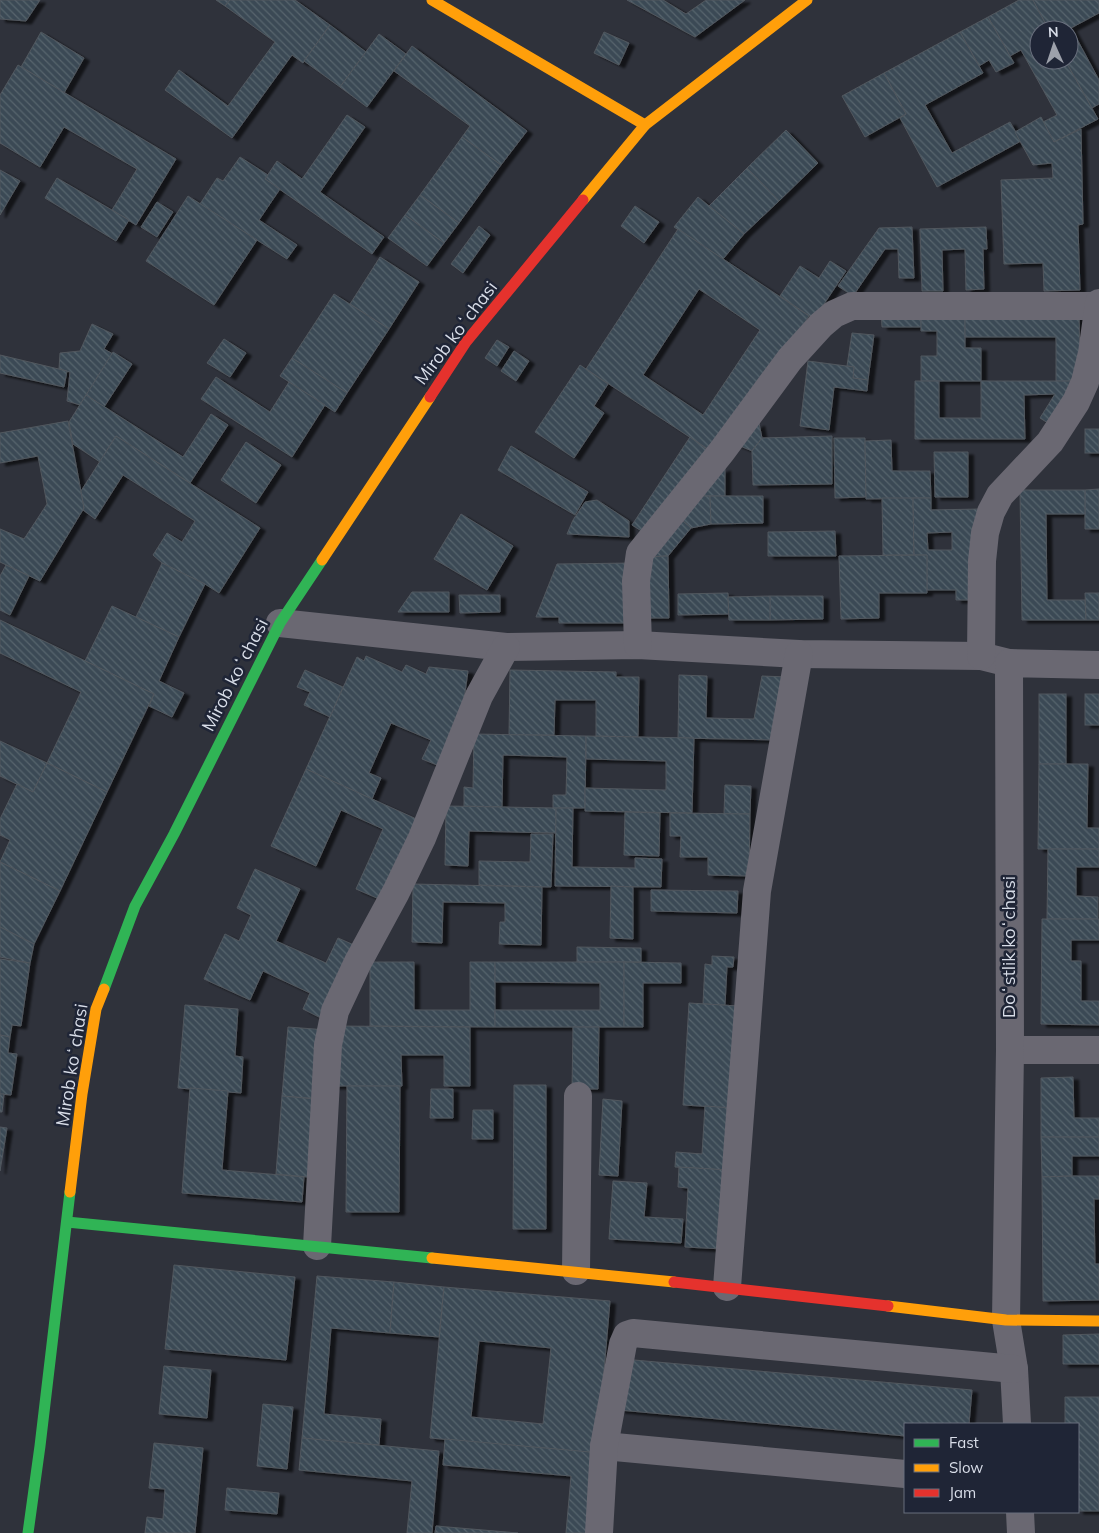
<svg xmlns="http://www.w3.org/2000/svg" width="1099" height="1533" font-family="Mulish,sans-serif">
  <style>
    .building { fill: url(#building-back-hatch); stroke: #51575e; fill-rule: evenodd; filter: url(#shadow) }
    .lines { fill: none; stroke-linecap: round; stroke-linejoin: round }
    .street { stroke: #6a6872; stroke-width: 28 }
    .fast { stroke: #30b455; stroke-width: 11 }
    .slow { stroke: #ff9f0a; stroke-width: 11 }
    .jam { stroke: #e5322d; stroke-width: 11 }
    .labels { text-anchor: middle; stroke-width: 5; stroke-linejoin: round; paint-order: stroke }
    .street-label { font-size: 18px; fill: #d8dde8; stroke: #1f2536 }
  </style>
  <defs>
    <pattern id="building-back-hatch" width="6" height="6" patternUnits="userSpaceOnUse" patternTransform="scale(1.25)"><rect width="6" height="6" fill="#3b4a55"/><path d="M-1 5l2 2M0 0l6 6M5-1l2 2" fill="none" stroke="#57646d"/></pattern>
    <filter id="shadow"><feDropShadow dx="5.5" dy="3" stdDeviation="1" flood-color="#0009"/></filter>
  </defs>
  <rect width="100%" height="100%" fill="#2f323b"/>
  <g class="building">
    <polygon points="0,0 40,0 26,21 0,19"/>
    <polygon points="216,0 230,0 225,6"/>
    <polygon points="230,0 295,0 330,25 303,63 292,55 232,138 165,90 179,70 228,106 275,42 225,6"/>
    <polygon points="627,0 663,0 686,14 706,0 745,0 695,37"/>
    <polygon points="1019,0 1033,0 1049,30 1039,30 1039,60 1065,60 1098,119 1054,142 1043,122 1057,115 1021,50 1010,56 988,17"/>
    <polygon points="1033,0 1099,0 1099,13 1071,28 1099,80 1099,104 1092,108 1065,60 1069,60 1069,30 1049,30"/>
    <polygon points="988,17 1014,63 996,72 989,60 979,66 960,32"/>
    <polygon points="330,25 366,52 340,87 304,61"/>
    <polygon points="41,32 84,58 64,93 21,67"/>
    <polygon points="604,32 629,43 619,65 594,53"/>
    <polygon points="960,32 983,73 925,105 952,153 1010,122 1021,141 937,187 900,118 906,114 884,73"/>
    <polygon points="379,34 406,54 367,107 340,87"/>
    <polygon points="412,46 527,131 501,165 462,137 470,126 394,71"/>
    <polygon points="18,65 176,159 136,225 112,210 137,169 64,127 40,167 0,143 0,95"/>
    <polygon points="884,73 906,114 865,137 842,96"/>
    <polygon points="347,115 365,127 320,192 384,237 372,254 265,179 277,161 302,179"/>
    <polygon points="1041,117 1054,142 1081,129 1083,224 1078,225 1080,290 1044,291 1043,263 1004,264 1001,180 1053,178 1052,163 1033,165 1015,132"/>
    <polygon points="786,130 818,163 779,201 747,168"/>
    <polygon points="462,137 501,165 459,223 420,195"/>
    <polygon points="240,157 268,175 265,179 280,189 259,220 297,245 287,259 200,204 217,178 223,181"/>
    <polygon points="747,168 779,201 744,234 709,206"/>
    <polygon points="0,170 20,181 0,215"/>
    <polygon points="57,178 129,220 116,241 45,198"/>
    <polygon points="420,195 459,223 444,243 405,215"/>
    <polygon points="188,196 257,240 214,305 146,261"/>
    <polygon points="698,197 744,234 723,259 674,227"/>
    <polygon points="157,202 173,212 157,237 141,227"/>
    <polygon points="635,206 659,222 644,243 621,226"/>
    <polygon points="405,215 444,243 427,266 388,238"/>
    <polygon points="479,226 490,235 463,273 451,264"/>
    <polygon points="912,227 914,278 899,278 898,249 885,249 853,296 838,286 879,228"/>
    <polygon points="986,227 987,249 983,249 984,289 966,290 965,249 942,250 943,291 922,291 920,229"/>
    <path d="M678,229l131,87 -92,139 -131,-86zM699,289l61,41 -57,85 -60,-40z"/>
    <polygon points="380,257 419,282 389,329 350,304"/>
    <polygon points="830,261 846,271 814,319 780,296 800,266 819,278"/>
    <polygon points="334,294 389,329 347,393 292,358"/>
    <polygon points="881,309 921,309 921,327 882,327"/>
    <polygon points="921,309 965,309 965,348 981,348 981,381 921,381 921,356 937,356 937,331 921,331"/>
    <polygon points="965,309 1079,309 1080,381 1056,381 1056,337 965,337"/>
    <polygon points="92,324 113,334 104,349 113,354 80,405 67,401 70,372 59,369 60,353 80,351"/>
    <polygon points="852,333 874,335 868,380 853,378 854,367 847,366"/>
    <polygon points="224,339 246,353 230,377 207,363"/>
    <polygon points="497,340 509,347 497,366 485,358"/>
    <polygon points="514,351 529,361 516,381 501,371"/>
    <polygon points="113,352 132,364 104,407 86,395"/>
    <polygon points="0,355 67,371 64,387 0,373"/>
    <polygon points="292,358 347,393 335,412 280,376"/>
    <polygon points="808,361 854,367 853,378 868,380 867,391 834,387 829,430 800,426"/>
    <polygon points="580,365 608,384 594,406 604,413 574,458 535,432"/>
    <polygon points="216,377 270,412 289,382 325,405 292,457 201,399"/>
    <polygon points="915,381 939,381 939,418 981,418 981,381 1074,381 1051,425 1040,418 1055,394 1024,395 1025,439 915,439"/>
    <polygon points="86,395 183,457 211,414 228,425 190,483 116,436 100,462 73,444 69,422"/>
    <polygon points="68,421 84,508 40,581 0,562 0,529 24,539 47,504 38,456 0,463 0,433"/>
    <polygon points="759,423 762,438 752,451 731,442"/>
    <rect x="1085" y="429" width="14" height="24"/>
    <polygon points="116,436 260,528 219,593 205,584 162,563 153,555 167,533 182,542 195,521 123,475 95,519 83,510 84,508 81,491"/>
    <polygon points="832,436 832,484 753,485 752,451 762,438"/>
    <polygon points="690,437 708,450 651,537 632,525"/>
    <polygon points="834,438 865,438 866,497 835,498"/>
    <polygon points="891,440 892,471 930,471 931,498 866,499 865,441"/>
    <polygon points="246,442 281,465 256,503 221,480"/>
    <polygon points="511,446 588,492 575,515 498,470"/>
    <polygon points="934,452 968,452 968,497 935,497"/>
    <polygon points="725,468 725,496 704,496 704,477"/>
    <polygon points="1099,489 1099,529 1085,529 1085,490"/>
    <polygon points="1020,490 1085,490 1085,514 1046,514 1047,600 1085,600 1086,620 1022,620"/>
    <polygon points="699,496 710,496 711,524 691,528 680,518"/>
    <polygon points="710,496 763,496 763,523 711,524"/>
    <polygon points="882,498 913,498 914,555 883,555"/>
    <path d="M913,498h18v12l48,-1 1,91h-24v-10h-29v-35h-13zM952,532v18h-24l-1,-17z"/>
    <polygon points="597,500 629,521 629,537 567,534 573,520 585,502"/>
    <polygon points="461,514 513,546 487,590 434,559"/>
    <polygon points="676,515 691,528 668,556 640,557"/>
    <polygon points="835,531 836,556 768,556 768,532"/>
    <polygon points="927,555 927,593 879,593 879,618 841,619 839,556"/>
    <polygon points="668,556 669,618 641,618 640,557"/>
    <polygon points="162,563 205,584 179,637 136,617"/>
    <polygon points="633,563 634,623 559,623 559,617 536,617 557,564"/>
    <polygon points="6,565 29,576 10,615 0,610 0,576"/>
    <polygon points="412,592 449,592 449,612 398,612"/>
    <polygon points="728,593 729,614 678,615 678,594"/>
    <polygon points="1085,593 1099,593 1099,620 1086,620"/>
    <polygon points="459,595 500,595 500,612 460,613"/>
    <polygon points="770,596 823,596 823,619 770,620"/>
    <polygon points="770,596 770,620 729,620 728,597"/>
    <polygon points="112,606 179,637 159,681 184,693 172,717 149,706 154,694 85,661"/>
    <polygon points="0,620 154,694 107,792 47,763 81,692 0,653"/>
    <polygon points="366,656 402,672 406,665 426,674 429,667 468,671 458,743 447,769 422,759 431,740 391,723 369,773 381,778 372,799 306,769 357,657 364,661"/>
    <polygon points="305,670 343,687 330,717 304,705 310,692 297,687"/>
    <polygon points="510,670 616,672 616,677 639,677 638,737 596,736 596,700 555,700 554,735 509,735"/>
    <polygon points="679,675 707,676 706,718 754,719 762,676 787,677 778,740 678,738"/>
    <rect x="1039" y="694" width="27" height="70"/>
    <rect x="1085" y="694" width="14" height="31"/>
    <polygon points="474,734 586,736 585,808 553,808 553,795 566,795 567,757 503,755 502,807 464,806 464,787 473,788"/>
    <polygon points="586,736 694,738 692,813 585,811 585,788 666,790 666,761 586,759"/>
    <polygon points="0,741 47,763 33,792 0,776"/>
    <polygon points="47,763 107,792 60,891 0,862 10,840 0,835 0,819 17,784 33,792"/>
    <polygon points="1039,764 1088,764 1087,828 1099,828 1099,849 1038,849"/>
    <polygon points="306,769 423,822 386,902 356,889 383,829 341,810 316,866 271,846"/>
    <polygon points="725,785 751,786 750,814 724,814"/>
    <polygon points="446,806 556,808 556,833 469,831 468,866 445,865"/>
    <polygon points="556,808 573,808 572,867 635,868 635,858 662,859 661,887 555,886"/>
    <polygon points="625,812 660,813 659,856 624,855"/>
    <polygon points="670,813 750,814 749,876 708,875 708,857 680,857 681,836 670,836"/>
    <polygon points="531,834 553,834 551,887 479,885 479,861 530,862"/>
    <polygon points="1048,849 1099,849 1099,867 1076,867 1076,896 1098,897 1098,919 1047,919"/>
    <polygon points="0,862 60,891 34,944 0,927"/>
    <polygon points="255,869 300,889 276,941 326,963 338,938 354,945 321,1018 303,1009 310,993 263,971 250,1000 204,979 225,934 239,941 251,915 237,908"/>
    <polygon points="413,884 542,887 541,945 499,944 500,922 505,922 505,903 443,902 442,943 412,942"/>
    <polygon points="611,886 633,887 633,939 610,938"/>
    <polygon points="651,890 738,891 737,913 651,911"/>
    <polygon points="1042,919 1099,919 1099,940 1071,940 1071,961 1081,961 1081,1001 1099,1001 1099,1025 1041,1024"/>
    <polygon points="0,927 34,944 30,963 0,957"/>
    <polygon points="577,947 641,948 641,962 577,962"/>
    <polygon points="712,956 734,957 733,967 727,967 725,1005 703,1004 705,964 712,965"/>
    <polygon points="0,959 30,963 21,1026 12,1025 10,1037 0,1035"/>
    <polygon points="370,962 414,962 414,1010 470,1010 470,962 495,962 495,1027 370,1026"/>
    <polygon points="495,962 624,962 624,1027 495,1027 495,1010 600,1010 600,983 495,982"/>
    <polygon points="624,962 681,963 681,983 643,983 643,1027 624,1027"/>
    <polygon points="689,1003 738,1006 732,1108 683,1105"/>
    <polygon points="185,1005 238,1009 235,1056 243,1057 241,1093 178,1088"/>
    <polygon points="333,1026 470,1027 470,1086 444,1086 444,1055 401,1055 402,1086 333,1086"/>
    <polygon points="288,1027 327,1030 322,1099 282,1096"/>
    <polygon points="573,1027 599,1027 598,1089 572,1089"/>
    <polygon points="0,1035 10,1037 8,1053 17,1054 11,1095 0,1094"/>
    <polygon points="1073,1077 1074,1118 1099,1118 1099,1137 1041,1137 1041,1078"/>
    <polygon points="514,1085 546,1085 546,1229 513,1229"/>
    <polygon points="347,1086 400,1086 399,1212 346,1212"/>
    <polygon points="190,1088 228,1091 222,1170 304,1177 302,1202 182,1193"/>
    <polygon points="431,1089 453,1089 453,1118 430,1118"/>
    <polygon points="0,1094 4,1094 2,1112 0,1112"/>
    <polygon points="282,1096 315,1099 308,1177 276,1174"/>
    <polygon points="603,1099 622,1101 618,1176 599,1175"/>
    <polygon points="705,1106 732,1108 728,1170 675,1167 676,1152 702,1154"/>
    <polygon points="473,1110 493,1110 493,1139 472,1139"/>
    <polygon points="0,1127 7,1128 0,1171"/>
    <polygon points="1041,1137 1099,1137 1099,1156 1072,1156 1072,1176 1042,1177"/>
    <polygon points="679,1167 728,1170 723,1249 685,1247 688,1188 678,1187"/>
    <polygon points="1072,1176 1099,1176 1099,1199 1094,1199 1095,1264 1099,1264 1099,1300 1043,1301 1042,1177"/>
    <polygon points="613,1181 647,1183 644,1217 683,1219 681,1243 609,1239"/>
    <polygon points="174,1265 295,1277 286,1360 165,1349"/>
    <polygon points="317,1276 394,1282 390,1333 331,1328 324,1414 381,1419 379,1445 302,1438"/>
    <polygon points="394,1282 444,1287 439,1337 390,1333"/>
    <path d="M444,1287l166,14 -13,152 -167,-15zM479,1341l72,7 -8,76 -72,-7z"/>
    <polygon points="1099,1334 1099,1364 1063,1364 1063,1335"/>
    <polygon points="623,1359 972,1390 969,1424 905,1424 905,1436 619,1410"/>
    <polygon points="164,1366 211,1370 207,1418 159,1414"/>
    <polygon points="1065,1397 1099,1397 1099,1511 1078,1511 1078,1424 1065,1424"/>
    <polygon points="263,1404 293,1407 287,1469 257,1466"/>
    <polygon points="302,1438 439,1451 432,1533 407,1533 412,1481 299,1470"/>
    <polygon points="445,1439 601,1453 594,1533 566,1533 571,1476 443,1465"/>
    <polygon points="154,1443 203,1448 195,1533 145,1533 147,1517 163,1519 165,1489 149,1488"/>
    <polygon points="227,1488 279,1493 277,1514 225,1510"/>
    <polygon points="436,1526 518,1533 435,1533"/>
  </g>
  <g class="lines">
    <g class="street">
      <polyline points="280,623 506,647 638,645 799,654 981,656 1009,663"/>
      <polyline points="638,645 636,581 640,553 722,451 790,359 821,325 834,314 852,306 1099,306"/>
      <polyline points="981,656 982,561 985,533 991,512 1000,495 1050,442 1076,402 1085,382 1092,353 1099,303"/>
      <polyline points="1010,1050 1099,1050"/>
      <polyline points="317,1246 328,1045 335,1011 358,962 396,892 422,838 479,696 506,647"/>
      <polyline points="576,1271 578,1096"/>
      <polyline points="727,1287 757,891 799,654"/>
      <polyline points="1017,1424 1014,1369 1006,1320 1010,1050 1009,663 1099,665"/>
      <polyline points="604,1446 905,1474"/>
      <polyline points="1020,1512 1021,1533"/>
      <polyline points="599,1533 604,1446 623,1344 627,1335 633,1333 1014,1369"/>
    </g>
    <g class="fast">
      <polyline points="104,989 135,906 174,834 280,623 322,560"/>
      <polyline points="67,1222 432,1258"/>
      <polyline points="28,1533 40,1446 70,1192"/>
    </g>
    <g class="slow">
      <polyline points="432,0 645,125"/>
      <polyline points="583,200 645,125 807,0"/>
      <polyline points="322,560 430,397"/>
      <polyline points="70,1192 82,1094 96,1009 104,989"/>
      <polyline points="432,1258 674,1282"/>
      <polyline points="888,1306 1006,1320 1099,1321"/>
    </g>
    <g class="jam">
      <polyline points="430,397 466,342 583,200"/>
      <polyline points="674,1282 888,1306"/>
    </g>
  </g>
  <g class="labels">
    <g class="street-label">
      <text transform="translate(456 333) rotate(-53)" y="6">Mirob koʻchasi</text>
      <text transform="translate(235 675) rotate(-63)" y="6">Mirob koʻchasi</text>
      <text transform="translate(1009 947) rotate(-90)" y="6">Doʻstlik koʻchasi</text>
      <text transform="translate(72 1065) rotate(-81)" y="6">Mirob koʻchasi</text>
    </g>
  </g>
  <rect x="904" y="1423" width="175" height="90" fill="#1f2536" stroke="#696f7d"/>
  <rect x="914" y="1439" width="25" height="8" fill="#30b455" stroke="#696f7d"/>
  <text x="949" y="1448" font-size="15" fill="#d8dde8">Fast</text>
  <rect x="914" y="1464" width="25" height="8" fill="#ff9f0a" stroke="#696f7d"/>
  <text x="949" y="1473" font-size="15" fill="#d8dde8">Slow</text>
  <rect x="914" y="1489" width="25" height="8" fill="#e5322d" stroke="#696f7d"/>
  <text x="949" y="1498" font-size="15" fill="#d8dde8">Jam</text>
  <g transform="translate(1054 45) rotate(357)"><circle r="24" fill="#1f2536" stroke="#696f7d"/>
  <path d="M0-4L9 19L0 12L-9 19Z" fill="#9da1ab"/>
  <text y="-8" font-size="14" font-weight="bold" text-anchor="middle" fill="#d8dde8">N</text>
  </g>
</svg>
